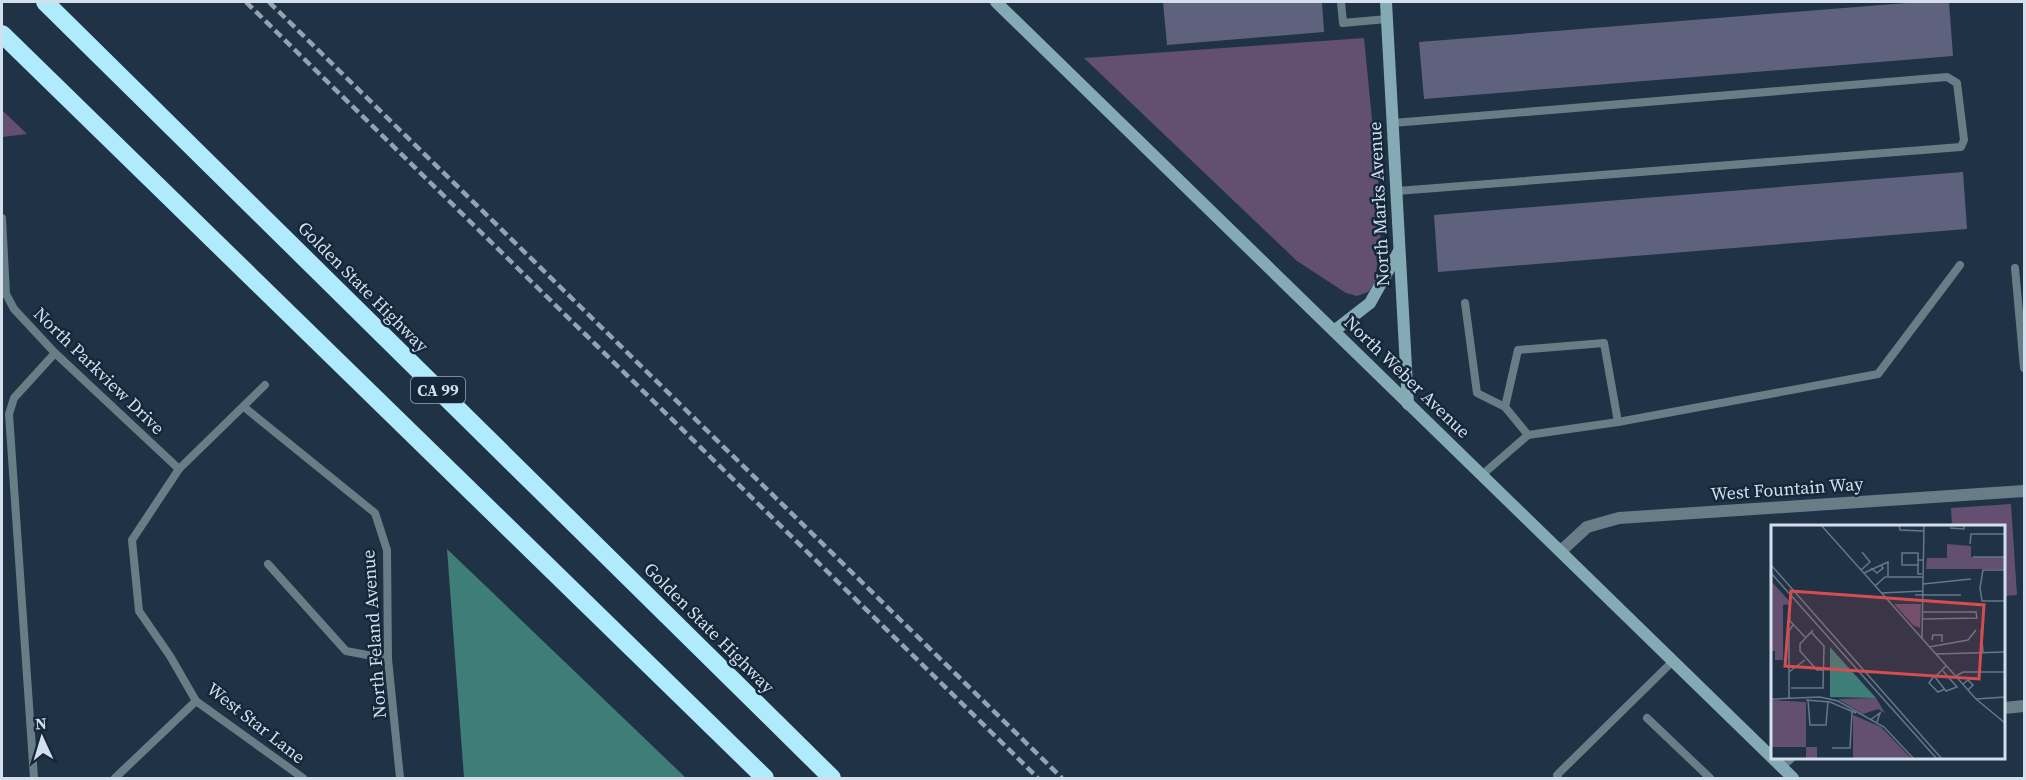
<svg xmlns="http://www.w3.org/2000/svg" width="2026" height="780" font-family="'Source Serif 4',serif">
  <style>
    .green { fill: #635071 }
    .water { fill: #3f7d78 }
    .building { fill: #5f627d }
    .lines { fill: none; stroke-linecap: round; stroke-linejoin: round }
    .lane { stroke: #677e86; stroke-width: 8 }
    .street { stroke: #677e86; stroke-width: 12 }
    .secondary { stroke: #84aab6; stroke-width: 12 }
    .highway { stroke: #afeafd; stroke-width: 18 }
    .rail { stroke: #94a3b2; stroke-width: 4.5; stroke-dasharray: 9 4.5; stroke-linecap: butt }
    .labels { text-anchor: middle; stroke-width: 5; stroke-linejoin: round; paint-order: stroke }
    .shield { fill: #15283b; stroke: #9aa8b7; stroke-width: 1.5 }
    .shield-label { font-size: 16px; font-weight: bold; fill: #d3dfec }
    .street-label { font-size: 18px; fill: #d3dfec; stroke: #15283b }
    .inset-road { fill: none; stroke: #677788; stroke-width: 1.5 }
    .view { fill: #d54d4f; fill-opacity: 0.15; stroke: #d54d4f; stroke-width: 3 }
    .inset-edge { fill: none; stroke: #d3dfec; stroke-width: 3 }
  </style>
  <rect width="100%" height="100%" fill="#1f3246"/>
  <g class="green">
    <polygon points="1364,38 1382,222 1375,282 1368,292 1357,296 1346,293 1297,261 1084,58"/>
    <polygon points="2,110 27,134 2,137"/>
    <polygon points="2011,504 2017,595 2004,596 2004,526 1952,526 1951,508"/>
  </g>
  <polygon class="water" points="447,549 686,778 464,778"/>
  <g class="building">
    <polygon points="1163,2 1322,2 1324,32 1167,45"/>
    <polygon points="1919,2 1949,2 1953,56 1424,99 1419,42"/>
    <polygon points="1963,172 1967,229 1438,272 1434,215"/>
  </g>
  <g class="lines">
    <g class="lane">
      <polyline points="1341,2 1343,23 1387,19"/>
      <polyline points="1393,123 1947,77 1957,83 1964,140 1961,147 1397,191"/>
      <polyline points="2,218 6,294 14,309 55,353 179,469"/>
      <polyline points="2015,268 2024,368"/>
      <polyline points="1465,303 1477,393 1505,407 1528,435"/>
      <polyline points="265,385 179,469 132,540 139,611 170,656 196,701 303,778"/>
      <polyline points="244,407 375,513 387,550 388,659 400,778"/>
      <polyline points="1505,407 1518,350 1604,343 1618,422"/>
      <polyline points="1483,474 1528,435 1618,422 1878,374 1960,265"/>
      <polyline points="268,564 346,651 388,659"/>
      <polyline points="1647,718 1710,778"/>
      <polyline points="34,778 9,414 14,398 55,353"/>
      <polyline points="115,778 196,701"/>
      <polyline points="1558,778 1557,775 1673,661"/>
    </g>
    <g class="street">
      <polyline points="1561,551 1587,527 1619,518 2024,491"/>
      <polyline points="2004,708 2024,706"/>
      <polyline points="1780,765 1789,758"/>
    </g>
    <g class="secondary">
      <polyline points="996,2 1793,778"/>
      <polyline points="1386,2 1408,404"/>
      <polyline points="1334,331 1370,303 1399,251"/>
    </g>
    <g class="highway">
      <polyline points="45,2 832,778"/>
      <polyline points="2,34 765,778"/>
    </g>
    <g class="rail">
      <polyline points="246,2 1038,778"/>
      <polyline points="269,2 1062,778"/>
    </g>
  </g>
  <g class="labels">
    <rect class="shield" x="411" y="377" width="54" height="26" rx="4.5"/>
    <g class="shield-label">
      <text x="438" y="396">CA 99</text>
    </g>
    <g class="street-label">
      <text transform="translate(1379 204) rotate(-93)" y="6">North Marks Avenue</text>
      <text transform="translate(363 287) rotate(45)" y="6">Golden State Highway</text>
      <text transform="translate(99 371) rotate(44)" y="6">North Parkview Drive</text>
      <text transform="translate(1407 377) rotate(44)" y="6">North Weber Avenue</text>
      <text transform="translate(1787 489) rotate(-4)" y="6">West Fountain Way</text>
      <text transform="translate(709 628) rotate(45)" y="6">Golden State Highway</text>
      <text transform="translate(374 634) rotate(-94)" y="6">North Feland Avenue</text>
      <text transform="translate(256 723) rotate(38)" y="6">West Star Lane</text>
    </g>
  </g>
  <g transform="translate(1771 525)">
    <rect width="234" height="234" fill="#1f3246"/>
    <path d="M176,19l24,2v11h34v12h-79l1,-11h20zM0,56l21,23 -9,1v55h-8v-9h-4zM123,79h27l-1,24 -7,-3zM105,173l9,15 -7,-4 -15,5 -25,-15zM0,175l35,2v45h11v12h-11v-12h-35zM82,190l28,12 31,32h-59z" fill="#635071"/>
    <path d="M59,122l46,51 -46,-1z" fill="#3f7d78"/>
    <path class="inset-road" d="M50,0l155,174 29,24M128,0l1,5 24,1M179,3l14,1v-4M199,19l1,-10h34M202,32h32M147,35v-7h-16v12h16M0,40l171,194M100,43l6,5 6,-5 -2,-3M90,45l9,-8 -8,-10M234,45h-22l-3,18 2,13h23M0,48l166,186M93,48l24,-11v14M151,49h-4v-14h6M152,59l48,-5M104,61l10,-9h38M110,68l42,-2M144,70h46M18,84l1,12 15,16M152,94l54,-1 -1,-6h-53M42,105l-13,14v7l17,19h7M210,105l2,22M151,114l2,-114M161,115l1,-5h9v7M158,122l39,-7 8,-10M165,129l69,-2M0,135v24M172,146l14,16 -11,4 -11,-14 11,-11M18,147l16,-12M163,151l-5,7 9,9 7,-3M185,151l7,-4h42M192,159l5,-4 5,5 -5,5M20,163h32l1,-42 -13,-14M0,174l49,-2 18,4 46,26 30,32M18,174v-68l4,-6M205,174l29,-2M35,175l24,2 26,11M37,175l2,25h16l2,-24M99,195l10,-7 -3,9M61,223h18l2,-36"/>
    <path class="view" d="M20,66l193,14 -5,74 -194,-13z"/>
    <rect width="234" height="234" class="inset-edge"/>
  </g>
  <rect width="2026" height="780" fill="none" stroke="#d3dfec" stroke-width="6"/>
  <g transform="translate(42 738) rotate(356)" stroke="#15283b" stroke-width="4.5" paint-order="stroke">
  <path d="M0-4.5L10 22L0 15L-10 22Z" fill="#d3dfec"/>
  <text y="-9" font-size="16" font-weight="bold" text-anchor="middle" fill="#d3dfec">N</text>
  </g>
</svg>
